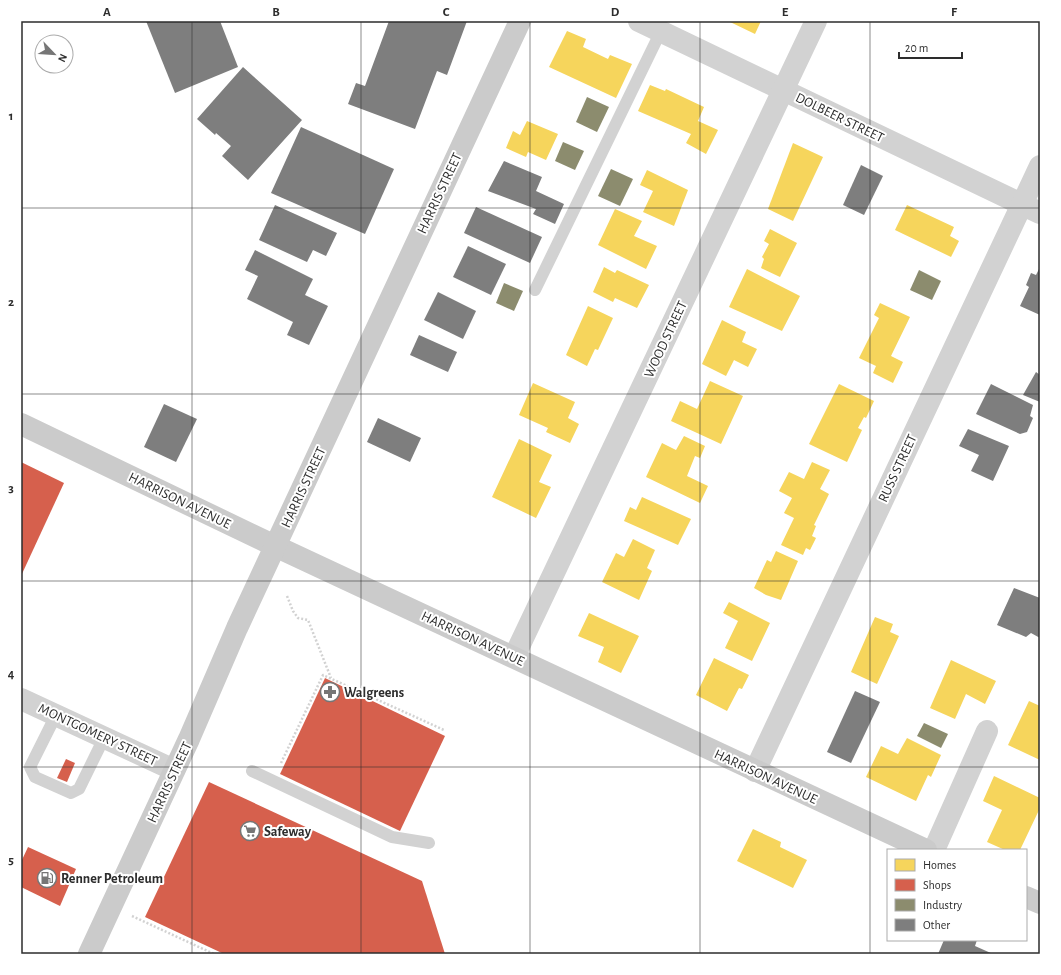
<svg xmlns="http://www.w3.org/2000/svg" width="1061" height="975" font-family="'Alegreya Sans',sans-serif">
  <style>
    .homes { fill: #f6d55c }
    .shops { fill: #d6604d }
    .industry { fill: #8c8c6e }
    .building { fill: #7e7e7e }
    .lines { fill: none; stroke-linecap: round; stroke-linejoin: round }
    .path { stroke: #d2d2d2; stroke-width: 2.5; stroke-dasharray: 2 2; stroke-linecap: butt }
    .lane { stroke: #d2d2d2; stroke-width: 12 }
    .street { stroke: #d2d2d2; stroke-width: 22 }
    .secondary { stroke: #cbcbcb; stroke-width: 22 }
    .grid { fill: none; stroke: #2d2d2d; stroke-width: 1; stroke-opacity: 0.55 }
    .labels { text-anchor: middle; stroke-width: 4; stroke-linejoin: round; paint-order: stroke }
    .street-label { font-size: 14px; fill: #2d2d2d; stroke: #fff }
    .poi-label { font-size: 14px; font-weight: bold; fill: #2d2d2d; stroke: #fff; text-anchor: start }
    .neatline { fill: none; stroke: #2d2d2d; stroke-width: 1.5 }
    .grid-label { font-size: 13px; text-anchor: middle; font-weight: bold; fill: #2d2d2d }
  </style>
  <rect width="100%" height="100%" fill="#fff"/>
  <g class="homes">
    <polygon points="728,21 761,21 755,34"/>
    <polygon points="567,31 586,39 583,47 608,59 610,55 632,64 616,98 549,67"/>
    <polygon points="650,85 665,91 666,89 704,107 698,121 718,130 706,154 686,143 691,134 638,111"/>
    <polygon points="527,121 558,134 546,160 528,152 526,157 506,148 513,131 520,135"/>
    <polygon points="793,143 823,157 793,221 768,209"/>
    <polygon points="647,170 688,190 674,226 643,212 653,191 640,185"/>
    <polygon points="907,205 954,227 950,236 959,241 951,257 895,230"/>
    <polygon points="615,209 642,221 634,236 657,246 646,269 598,245"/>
    <polygon points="770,229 797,243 780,277 761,268 764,259 762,257 769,244 764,241"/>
    <polygon points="604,267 615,273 617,270 649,285 637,308 615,298 613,302 593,292"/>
    <polygon points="747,269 800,296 782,331 729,307"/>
    <polygon points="880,303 910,317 891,356 903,362 893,383 873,373 876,366 859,358 879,318 874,315"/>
    <polygon points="588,306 613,318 598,350 595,349 587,366 566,355"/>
    <polygon points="722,320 746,332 742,342 757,349 748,367 734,360 726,376 702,364"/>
    <polygon points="710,381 743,396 721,444 671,421 680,401 697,409"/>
    <polygon points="533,383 575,402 568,418 579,424 570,443 546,432 548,428 519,415"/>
    <polygon points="839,384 874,401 866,418 864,417 858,428 862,430 847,462 809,444"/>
    <polygon points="684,436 705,446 700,458 695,456 687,476 708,486 700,503 646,477 662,443 676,450"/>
    <polygon points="519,439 552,455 539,482 551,487 536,518 492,497"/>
    <polygon points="812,462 830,470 820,489 829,494 814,525 816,526 812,536 816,538 810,550 806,548 803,555 781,545 794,518 784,513 792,498 779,491 789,472 804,479"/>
    <polygon points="642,497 691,519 678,545 624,521 630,507 636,510"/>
    <polygon points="633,539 655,550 647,568 652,571 639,600 602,582 616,553 624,557"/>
    <polygon points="776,551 798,561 781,600 766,595 754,588 767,560 771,562"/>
    <polygon points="729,602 770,623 752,661 725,648 738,621 723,613"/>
    <polygon points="589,613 639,636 621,673 598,662 604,647 578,636"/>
    <polygon points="875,617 893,624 890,632 899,636 877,684 851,672"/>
    <polygon points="714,658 749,675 742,689 739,688 727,711 696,695"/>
    <polygon points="951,660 996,681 985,704 966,694 955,719 930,708"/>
    <polygon points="1029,701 1040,706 1040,760 1008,745"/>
    <polygon points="907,738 941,755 931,777 928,775 916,801 866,777 881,746 898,754"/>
    <polygon points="994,776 1040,798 1040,808 1020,850 1005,850 987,842 1002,810 983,801"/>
    <polygon points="753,829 781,842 780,847 807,860 793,888 737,861"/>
  </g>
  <g class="shops">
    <polygon points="21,462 64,483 21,576"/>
    <polygon points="325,678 445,736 400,831 280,774"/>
    <polygon points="66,759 75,763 67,782 57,778"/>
    <polygon points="209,782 422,881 445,954 224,954 145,917"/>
    <polygon points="28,847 76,869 60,906 21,887 21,862"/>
  </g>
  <g class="industry">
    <polygon points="587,97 609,107 597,132 576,122"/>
    <polygon points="563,142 584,151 575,170 555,161"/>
    <polygon points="611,169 633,179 620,206 598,196"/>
    <polygon points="919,270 941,281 932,300 910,290"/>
    <polygon points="504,283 523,291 514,311 496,303"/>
    <polygon points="924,723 948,734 941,748 917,736"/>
  </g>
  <g class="building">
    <polygon points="146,21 220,21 238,67 175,93"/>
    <polygon points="389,21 467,21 447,75 437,71 415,129 348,104 356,83 365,86"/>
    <polygon points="243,67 302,120 248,180 222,156 231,146 216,133 215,135 197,119"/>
    <polygon points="301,127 394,169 365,234 271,193"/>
    <polygon points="504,161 542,177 536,191 564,204 555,224 533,214 536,209 488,191"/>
    <polygon points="861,165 883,176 864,215 843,205"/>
    <polygon points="275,205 337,233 326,256 313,250 307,262 259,240"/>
    <polygon points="476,207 542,237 530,263 464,233"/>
    <polygon points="468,246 506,264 491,295 453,277"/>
    <polygon points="255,250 313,279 305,295 328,306 309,345 287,335 293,322 247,299 258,276 245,270"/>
    <polygon points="1040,267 1040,315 1020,306 1029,287 1026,285 1031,273 1036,275"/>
    <polygon points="438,292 476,311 463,339 424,320"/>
    <polygon points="419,335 457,352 448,372 410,355"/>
    <polygon points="1036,372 1040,375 1040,402 1023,395"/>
    <polygon points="991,384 1033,405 1030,416 1033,418 1027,432 1020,434 976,414"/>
    <polygon points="164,404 197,419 176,462 144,447"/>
    <polygon points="378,418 421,438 410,462 367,442"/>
    <polygon points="968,429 1009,446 993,481 971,471 979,455 959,446"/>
    <polygon points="1014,588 1040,598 1040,638 1031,633 1026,637 997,625"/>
    <polygon points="855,691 880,702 851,763 827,752"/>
    <polygon points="944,940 977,940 975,946 993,954 938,954"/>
  </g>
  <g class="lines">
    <g class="path">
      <polyline points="287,596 293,611 298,618 308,620 331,678"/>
      <polyline points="281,763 323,675 444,730"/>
      <polyline points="132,916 214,954"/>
    </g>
    <g class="lane">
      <polyline points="535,290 661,31"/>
      <polyline points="56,715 30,767 35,777 71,793 79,789 104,738"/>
      <polyline points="252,771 392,837 429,843"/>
    </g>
    <g class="street">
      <polyline points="639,21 1040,213"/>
      <polyline points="514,657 816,21"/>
      <polyline points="21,699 174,770"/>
      <polyline points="755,771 1040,166"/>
      <polyline points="934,850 987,731"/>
    </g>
    <g class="secondary">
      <polyline points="21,424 275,546 926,850"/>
      <polyline points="1026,897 1040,903"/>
      <polyline points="89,954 189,739 237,628 520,21"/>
    </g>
  </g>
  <path class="grid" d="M192,21v933M361,21v933M530,21v933M700,21v933M870,21v933M21,208h1019M21,394h1019M21,581h1019M21,767h1019"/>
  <defs>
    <symbol id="pharmacy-ring" viewBox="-11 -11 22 22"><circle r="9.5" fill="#fff" stroke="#767676" stroke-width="1.5"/><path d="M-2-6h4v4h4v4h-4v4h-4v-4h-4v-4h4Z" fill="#767676"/></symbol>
    <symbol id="supermarket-ring" viewBox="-11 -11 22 22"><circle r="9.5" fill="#fff" stroke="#767676" stroke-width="1.5"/><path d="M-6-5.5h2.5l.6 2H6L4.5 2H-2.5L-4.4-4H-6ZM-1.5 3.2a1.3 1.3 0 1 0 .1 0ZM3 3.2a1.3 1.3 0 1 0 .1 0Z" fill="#767676"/></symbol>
    <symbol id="fuel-ring" viewBox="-11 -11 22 22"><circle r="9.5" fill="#fff" stroke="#767676" stroke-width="1.5"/><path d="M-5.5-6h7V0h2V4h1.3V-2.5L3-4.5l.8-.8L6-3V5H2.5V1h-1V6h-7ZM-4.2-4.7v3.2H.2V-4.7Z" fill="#767676"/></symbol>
  </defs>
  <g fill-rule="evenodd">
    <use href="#pharmacy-ring" x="319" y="681" width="22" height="22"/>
    <use href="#supermarket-ring" x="239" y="820" width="22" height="22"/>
    <use href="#fuel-ring" x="36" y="867" width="22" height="22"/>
  </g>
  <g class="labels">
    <g class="street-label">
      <text transform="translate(840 117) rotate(26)" y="5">DOLBEER STREET</text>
      <text transform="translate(439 193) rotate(-65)" y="5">HARRIS STREET</text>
      <text transform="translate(665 339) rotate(-65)" y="5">WOOD STREET</text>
      <text transform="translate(897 468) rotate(-65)" y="5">RUSS STREET</text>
      <text transform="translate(303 487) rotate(-65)" y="5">HARRIS STREET</text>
      <text transform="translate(180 500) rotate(26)" y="5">HARRISON AVENUE</text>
      <text transform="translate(473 638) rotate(25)" y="5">HARRISON AVENUE</text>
      <text transform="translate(98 734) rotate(25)" y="5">MONTGOMERY STREET</text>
      <text transform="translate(766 776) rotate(25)" y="5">HARRISON AVENUE</text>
      <text transform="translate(169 782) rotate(-65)" y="5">HARRIS STREET</text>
    </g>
    <g class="poi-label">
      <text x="344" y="697">Walgreens</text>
      <text x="264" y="836">Safeway</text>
      <text x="61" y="883">Renner Petroleum</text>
    </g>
  </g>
  <rect width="1061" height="975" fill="none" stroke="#ffffff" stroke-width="44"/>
  <rect x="887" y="849" width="140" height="92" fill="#ffffff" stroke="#ababab"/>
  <rect x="895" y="859" width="20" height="12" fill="#f6d55c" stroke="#ababab"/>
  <text x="923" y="869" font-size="12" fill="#2d2d2d">Homes</text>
  <rect x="895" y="879" width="20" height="12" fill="#d6604d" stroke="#ababab"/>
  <text x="923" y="889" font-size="12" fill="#2d2d2d">Shops</text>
  <rect x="895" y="899" width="20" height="12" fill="#8c8c6e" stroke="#ababab"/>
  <text x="923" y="909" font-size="12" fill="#2d2d2d">Industry</text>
  <rect x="895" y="919" width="20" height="12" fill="#7e7e7e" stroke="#ababab"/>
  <text x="923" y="929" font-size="12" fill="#2d2d2d">Other</text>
  <g transform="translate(54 54) rotate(115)"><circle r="19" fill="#ffffff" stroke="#ababab"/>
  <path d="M0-3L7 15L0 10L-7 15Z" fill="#767676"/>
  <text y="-6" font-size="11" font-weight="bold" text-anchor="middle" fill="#2d2d2d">N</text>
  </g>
  <path d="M899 52v6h63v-6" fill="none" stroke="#2d2d2d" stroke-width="2"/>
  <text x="905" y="52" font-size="12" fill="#2d2d2d" stroke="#ffffff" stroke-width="3" paint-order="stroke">20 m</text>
  <rect x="22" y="22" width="1017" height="931" class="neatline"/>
  <g class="grid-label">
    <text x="107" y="16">A</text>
    <text x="276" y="16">B</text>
    <text x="446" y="16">C</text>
    <text x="615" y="16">D</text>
    <text x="785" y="16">E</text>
    <text x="954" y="16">F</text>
    <text x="11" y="120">1</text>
    <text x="11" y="306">2</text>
    <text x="11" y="492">3</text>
    <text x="11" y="678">4</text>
    <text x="11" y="864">5</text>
  </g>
</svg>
